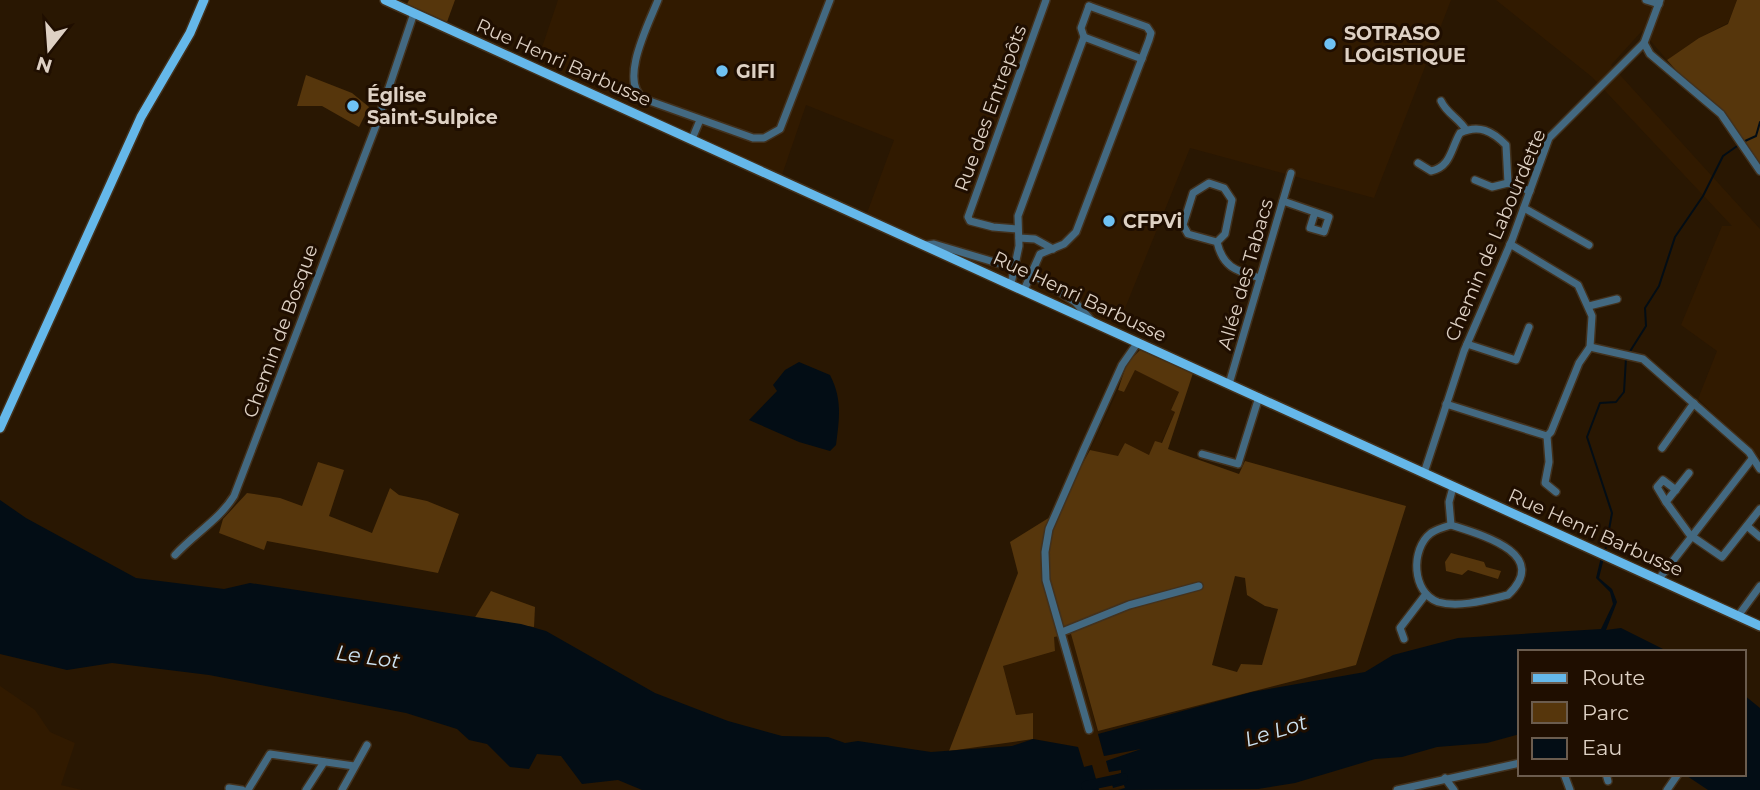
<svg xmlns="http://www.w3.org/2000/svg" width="1760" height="790" font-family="Montserrat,sans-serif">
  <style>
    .built { fill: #311a00 }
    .green { fill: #56360c; fill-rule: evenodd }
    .water { fill: #030d15 }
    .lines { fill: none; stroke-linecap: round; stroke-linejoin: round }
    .stream { stroke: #030d15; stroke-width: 2 }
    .river { stroke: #030d15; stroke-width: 10 }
    .minor-casing { stroke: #42311d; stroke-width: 10 }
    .major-casing { stroke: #42311d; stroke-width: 12 }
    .minor { stroke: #436981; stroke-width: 7 }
    .major { stroke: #65b8ea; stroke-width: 9 }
    .poi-dot { fill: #6fc2f4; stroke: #1f0e00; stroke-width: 2.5 }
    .labels { text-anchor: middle; stroke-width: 6; stroke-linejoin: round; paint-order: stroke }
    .poi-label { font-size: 19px; font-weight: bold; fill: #ded1c4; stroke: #1f0e00; text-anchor: start }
    .street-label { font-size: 19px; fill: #ded1c4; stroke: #1f0e00 }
    .water-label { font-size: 21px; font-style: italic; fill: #cee4f3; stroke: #1f0e00 }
  </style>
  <rect width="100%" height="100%" fill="#291702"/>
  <g class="built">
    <polygon points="558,0 1451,0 1374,198 1190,148 1117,328 867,213 894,140 806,105 782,175 537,62"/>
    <polygon points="1496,0 1737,0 1728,23 1699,38 1667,60 1642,31 1611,65 1760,229 1760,458 1698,399 1717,351 1681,325 1722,226 1732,226 1592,77"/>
    <polygon points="1135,370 1179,392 1171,410 1175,412 1161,443 1149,455 1119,457 1090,450 1118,390 1124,392"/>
    <polygon points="1071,633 1104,756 1140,749 1109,771 1121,770 1125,788 1099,790 1092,765 1084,767 1078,747 1033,739 1033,713 1016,715 1003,666 1055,651 1053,637"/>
    <polygon points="0,686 35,710 50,732 75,743 61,785 82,790 0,790"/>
  </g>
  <g class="green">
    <polygon points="409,0 455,0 447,22 407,4"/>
    <polygon points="1737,0 1760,0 1760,164 1667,60 1699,38 1728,24"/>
    <polygon points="306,75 352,93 369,107 359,127 322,106 297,106"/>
    <path d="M1140,350l53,23 -25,76 71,25 6,-13 161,45 -50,159 -258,66 -27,-97 -17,3 1,14 -52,15 13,49 17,-2v26l-84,12 69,-178 -8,-31 45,-28 35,-64 28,6 7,-13 24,12 6,-14 7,2 13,-31 -4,-2 8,-18 -44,-22 -11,22 -6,-2 9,-27zM1235,576l10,2 2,17 18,11 13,3 -16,56 -21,-1 -4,8 -25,-7z"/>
    <polygon points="318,462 344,470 329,516 372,533 390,488 399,495 427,501 459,514 438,573 267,541 264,550 219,533 223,519 247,493 280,498 302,506"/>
    <polygon points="1451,553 1484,562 1486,567 1501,571 1498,579 1468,570 1462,575 1446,571 1445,562"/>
    <polygon points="491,591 535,607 534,627 474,619"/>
  </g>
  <g class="water">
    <path d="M799,362l31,13c13,25 9,45 6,70l-6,6 -31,-9 -50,-22 28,-29 -4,-6 12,-15z"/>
    <polygon points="0,500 26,518 136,578 224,589 250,583 521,624 546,631 655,693 728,721 782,736 828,737 845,743 858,741 931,752 1012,746 1033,739 1078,747 1084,767 1092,765 1099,790 642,790 618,780 582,784 561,756 537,754 529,769 510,767 487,744 469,740 457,729 406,713 209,675 112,663 67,670 0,654"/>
    <polygon points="1601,557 1604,558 1599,578 1612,589 1617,602 1606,630 1621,628 1669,652 1520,652 1520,734 1487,743 1437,747 1402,757 1375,759 1295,783 1258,789 1118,790 1125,788 1124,785 1113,788 1110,777 1121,773 1121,770 1109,772 1106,761 1141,749 1104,756 1098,734 1252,692 1365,672 1393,655 1458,638 1601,629 1613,604 1610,592 1596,578"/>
    <polygon points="1744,695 1760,708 1760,790 1708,790 1684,774 1744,774"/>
  </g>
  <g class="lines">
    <g class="stream">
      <polyline points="1745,141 1756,136 1760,122"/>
      <polyline points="1629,353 1646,326 1645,308 1659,286 1675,237 1703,196 1723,156 1740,144"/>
      <polyline points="1605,552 1612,513 1587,437 1600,403 1616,402 1624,392 1626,358"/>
    </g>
    <polyline class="river" points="1086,786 1123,778"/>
    <defs>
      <g id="minor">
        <path d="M658,0c-9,23 -40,82 -14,99l109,39h11l16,-9 50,-129"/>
        <polyline points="1646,0 1659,4"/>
        <polyline points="1084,37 1081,28 1089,6"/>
        <polyline points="1644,43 1650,54 1721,114 1760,171"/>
        <path d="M1441,101c6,13 18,17 25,29"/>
        <polyline points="692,139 700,120"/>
        <path d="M1418,163l13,8c20,-4 20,-23 29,-38 19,-9 32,-2 46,12l2,38 22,8"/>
        <polyline points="1475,180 1492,187 1508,183"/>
        <polyline points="1283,201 1329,217 1324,232 1310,228 1315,212"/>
        <polyline points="1524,208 1589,245"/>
        <polyline points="1017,229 993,227 970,221 968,217 1046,0"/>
        <polyline points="1019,238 1035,239 1053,249"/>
        <path d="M1217,242l-29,-8 -5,-9 10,-32 16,-10 15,5 8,12 -7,34 -8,8c6,26 20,29 43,36"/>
        <polyline points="926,245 934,244 1031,273 1075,302 1093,322"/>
        <polyline points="1011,284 1019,246 1018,216 1084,37 1142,59"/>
        <polyline points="1024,290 1040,254 1064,244 1076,232 1149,40 1151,33 1147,27 1089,6"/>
        <polyline points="1589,306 1617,299"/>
        <polyline points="1467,344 1516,360 1529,327"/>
        <polyline points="1590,347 1643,359 1749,452 1760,469"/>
        <polyline points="1229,384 1291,173"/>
        <polyline points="1446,404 1547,436 1551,432 1579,363 1590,347 1592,316 1578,285 1510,244"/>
        <polyline points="1547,436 1549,462 1545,483 1556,492"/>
        <polyline points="1662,448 1694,403"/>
        <polyline points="1202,454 1238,464 1259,397"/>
        <polyline points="1424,473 1464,351 1512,240 1549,138 1644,43 1660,0"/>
        <polyline points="1689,473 1666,502 1690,535 1722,557 1760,509"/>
        <polyline points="1666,502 1657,487 1663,480 1676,490"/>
        <path d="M1451,525c31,10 100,29 57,70 -21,5 -49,13 -70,7 -26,-9 -28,-53 -7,-69 6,-4 13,-6 20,-8z"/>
        <polyline points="1451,525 1449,502 1453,487"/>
        <polyline points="1747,526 1760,537"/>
        <path d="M175,555c19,-21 44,-35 59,-59l143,-373 37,-110"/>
        <polyline points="1658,580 1752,459"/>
        <polyline points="1738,616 1760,586"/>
        <polyline points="1062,632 1129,605 1199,586"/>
        <polyline points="1404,639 1400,628 1426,594"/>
        <polyline points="1089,730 1046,580 1045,552 1049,529 1084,449 1122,365 1138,342"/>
        <polyline points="1564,774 1570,790"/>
        <polyline points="1606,774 1608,781"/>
        <polyline points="1445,778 1454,790"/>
        <polyline points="229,788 242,790"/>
        <polyline points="248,790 270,754 354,766"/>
        <polyline points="306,790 324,762"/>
        <polyline points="342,790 367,745"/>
        <polyline points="1397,790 1520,763"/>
        <polyline points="1667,790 1678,774"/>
      </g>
      <g id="major">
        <polyline points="385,0 1760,626"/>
        <polyline points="0,428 141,117 190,33 204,0"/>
      </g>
    </defs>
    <use href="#minor" class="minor-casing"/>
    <use href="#major" class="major-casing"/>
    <use href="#minor" class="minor"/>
    <use href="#major" class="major"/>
  </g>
  <g class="poi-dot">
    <circle cx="1330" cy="44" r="7"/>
    <circle cx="722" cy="71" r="7"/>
    <circle cx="353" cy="106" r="7"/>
    <circle cx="1109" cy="221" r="7"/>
  </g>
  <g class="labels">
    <g class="poi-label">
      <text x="1344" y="40">SOTRASO<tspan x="1344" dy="22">LOGISTIQUE</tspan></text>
      <text x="736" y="78">GIFI</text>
      <text x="367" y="102">Église<tspan x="367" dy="22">Saint-Sulpice</tspan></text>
      <text x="1123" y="228">CFPVi</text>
    </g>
    <g class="street-label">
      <text transform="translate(564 62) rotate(24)" y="7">Rue Henri Barbusse</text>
      <text transform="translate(990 108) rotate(-70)" y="7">Rue des Entrepôts</text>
      <text transform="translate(1495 235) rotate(-67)" y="7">Chemin de Labourdette</text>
      <text transform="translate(1245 274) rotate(-74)" y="7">Allée des Tabacs</text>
      <text transform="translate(1080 296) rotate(25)" y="7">Rue Henri Barbusse</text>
      <text transform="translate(280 331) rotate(-70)" y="7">Chemin de Bosque</text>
      <text transform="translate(1596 532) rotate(24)" y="7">Rue Henri Barbusse</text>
    </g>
    <g class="water-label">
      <text transform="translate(368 657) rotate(8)" y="7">Le Lot</text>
      <text transform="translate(1276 731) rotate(-17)" y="7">Le Lot</text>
    </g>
  </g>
  <rect x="1518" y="650" width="228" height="126" fill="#1f0e00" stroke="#6b5c4e" stroke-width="2"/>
  <rect x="1532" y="673" width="35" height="10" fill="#65b8ea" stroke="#6b5c4e" stroke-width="2"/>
  <text x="1582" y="685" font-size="21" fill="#ded1c4">Route</text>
  <rect x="1532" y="702" width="35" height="21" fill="#56360c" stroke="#6b5c4e" stroke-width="2"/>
  <text x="1582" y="720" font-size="21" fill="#ded1c4">Parc</text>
  <rect x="1532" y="738" width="35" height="21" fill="#030d15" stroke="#6b5c4e" stroke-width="2"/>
  <text x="1582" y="755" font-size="21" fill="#ded1c4">Eau</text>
  <g transform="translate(49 49) rotate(197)" stroke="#1f0e00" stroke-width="5" paint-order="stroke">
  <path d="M0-5L12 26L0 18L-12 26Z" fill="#ded1c4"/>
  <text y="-10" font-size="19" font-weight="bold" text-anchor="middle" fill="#ded1c4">N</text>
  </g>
</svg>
